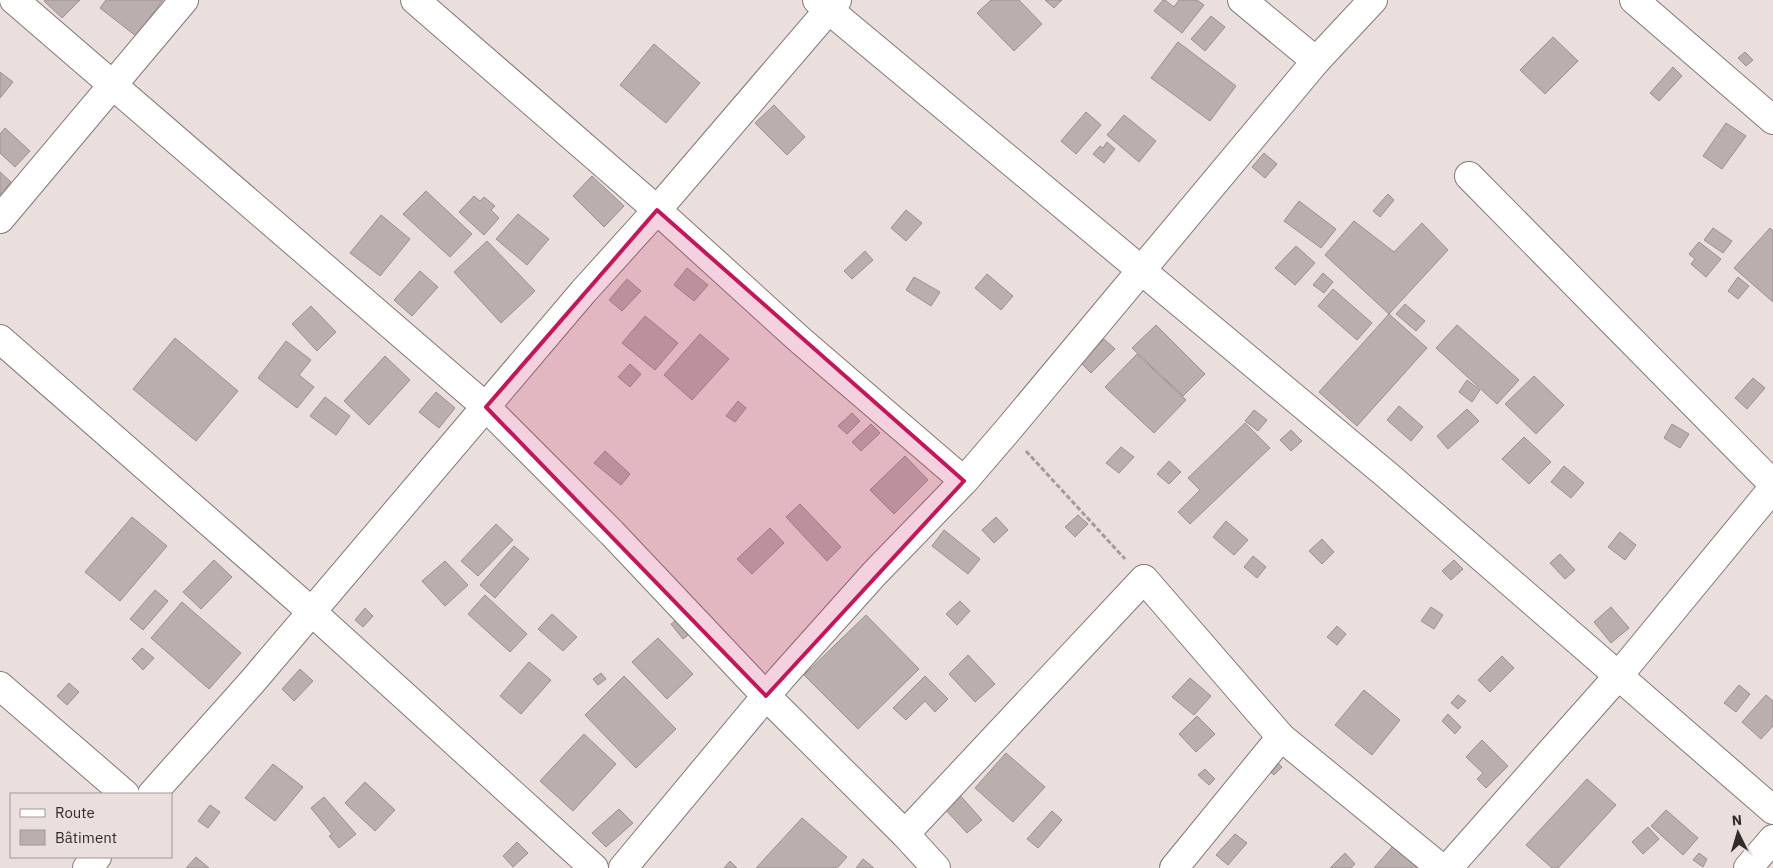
<svg xmlns="http://www.w3.org/2000/svg" width="1773" height="868" font-family="'IBM Plex Sans',sans-serif">
  <style>
    .building { fill: #bbafae; stroke: #9c908f }
    .lines { fill: none; stroke-linecap: round; stroke-linejoin: round }
    .street-casing { stroke: #827776; stroke-width: 30 }
    .path { stroke: #a49a99; stroke-width: 3; stroke-dasharray: 5 2.5; stroke-linecap: butt }
    .street { stroke: #fff; stroke-width: 28 }
    .marked { fill: #c2185b; fill-opacity: 0.2; stroke: #c2185b; stroke-width: 4; stroke-linejoin: round }
  </style>
  <rect width="100%" height="100%" fill="#ebdfdd"/>
  <g class="building">
    <polygon points="45,0 80,0 62,18 44,1"/>
    <polygon points="106,0 163,0 136,36 100,8"/>
    <polygon points="991,0 1019,0 1042,24 1014,51 977,13"/>
    <polygon points="1045,0 1062,0 1054,8"/>
    <polygon points="1163,0 1165,0 1174,7 1179,0 1197,0 1204,5 1182,33 1154,11"/>
    <polygon points="1211,16 1225,27 1205,51 1191,39"/>
    <polygon points="1553,37 1578,61 1545,94 1520,70"/>
    <polygon points="1178,42 1236,86 1210,121 1151,78"/>
    <polygon points="654,44 700,83 666,123 620,85"/>
    <polygon points="1745,52 1753,60 1746,66 1738,58"/>
    <polygon points="1673,67 1682,76 1659,101 1650,93"/>
    <polygon points="0,72 13,82 0,98"/>
    <polygon points="774,105 805,137 787,155 755,123"/>
    <polygon points="1086,112 1101,125 1076,154 1061,141"/>
    <polygon points="1124,115 1156,141 1139,162 1107,135"/>
    <polygon points="1726,123 1746,136 1722,169 1703,156"/>
    <polygon points="5,128 30,151 15,167 0,153 0,134"/>
    <polygon points="1107,142 1115,149 1104,163 1093,154 1100,146 1103,148"/>
    <polygon points="1264,153 1277,164 1265,178 1252,167"/>
    <polygon points="0,172 11,182 0,195"/>
    <polygon points="592,176 624,206 604,227 573,196"/>
    <polygon points="426,191 472,234 450,257 403,214"/>
    <polygon points="1388,194 1394,200 1380,217 1373,211"/>
    <polygon points="474,196 480,201 484,197 495,206 491,210 499,218 484,235 459,212"/>
    <polygon points="1299,201 1336,229 1321,248 1284,221"/>
    <polygon points="906,210 922,223 906,241 891,228"/>
    <polygon points="518,214 549,239 527,265 496,239"/>
    <polygon points="381,215 410,239 380,276 350,253"/>
    <polygon points="1354,221 1394,252 1422,223 1448,250 1389,314 1325,255"/>
    <polygon points="1713,228 1732,241 1723,253 1704,240"/>
    <polygon points="1770,228 1773,231 1773,302 1734,268"/>
    <polygon points="487,241 535,291 501,323 454,272"/>
    <polygon points="1699,242 1721,259 1706,277 1691,264 1695,259 1689,254"/>
    <polygon points="1296,246 1315,263 1295,285 1275,268"/>
    <polygon points="865,251 873,260 852,279 844,271"/>
    <polygon points="687,268 708,285 694,301 674,285"/>
    <polygon points="420,271 438,287 412,316 394,300"/>
    <polygon points="1323,273 1333,282 1324,293 1313,285"/>
    <polygon points="987,274 1013,296 1001,310 975,288"/>
    <polygon points="914,277 940,292 931,306 906,290"/>
    <polygon points="1738,277 1749,286 1738,299 1728,291"/>
    <polygon points="627,279 641,291 622,311 609,300"/>
    <polygon points="1333,289 1372,323 1357,340 1318,306"/>
    <polygon points="1405,304 1425,321 1416,331 1396,314"/>
    <polygon points="311,306 336,332 317,351 292,324"/>
    <polygon points="1389,314 1427,348 1357,426 1319,392"/>
    <polygon points="645,316 678,343 655,370 622,343"/>
    <polygon points="1156,325 1205,374 1183,396 1132,348"/>
    <polygon points="1457,325 1519,380 1497,404 1436,348"/>
    <polygon points="700,334 729,359 692,400 664,375"/>
    <polygon points="175,338 238,391 196,441 133,389"/>
    <polygon points="1104,339 1115,349 1091,373 1081,363"/>
    <polygon points="286,341 311,360 299,375 314,387 297,408 258,378"/>
    <polygon points="1137,354 1186,400 1154,433 1105,387"/>
    <polygon points="385,356 410,380 369,425 344,401"/>
    <polygon points="630,364 641,374 630,387 618,377"/>
    <polygon points="1534,376 1564,405 1536,434 1505,404"/>
    <polygon points="1753,378 1765,388 1747,409 1735,398"/>
    <polygon points="1467,380 1480,390 1472,402 1459,392"/>
    <polygon points="436,392 455,408 439,428 419,412"/>
    <polygon points="325,397 350,416 336,435 310,416"/>
    <polygon points="738,401 746,408 735,422 726,416"/>
    <polygon points="1399,406 1423,427 1411,441 1387,420"/>
    <polygon points="1467,409 1479,421 1448,449 1437,436"/>
    <polygon points="1254,410 1267,420 1258,431 1245,421"/>
    <polygon points="852,413 860,421 847,434 838,426"/>
    <polygon points="1245,423 1270,448 1190,524 1178,512 1200,490 1188,478"/>
    <polygon points="871,424 880,433 861,451 852,442"/>
    <polygon points="1672,424 1689,434 1680,448 1664,438"/>
    <polygon points="1291,430 1302,441 1291,451 1280,440"/>
    <polygon points="1524,437 1551,462 1529,484 1502,459"/>
    <polygon points="1121,447 1134,457 1119,473 1106,463"/>
    <polygon points="605,451 630,474 621,485 594,463"/>
    <polygon points="905,456 928,480 894,514 870,490"/>
    <polygon points="1169,461 1181,472 1169,484 1157,474"/>
    <polygon points="1564,466 1584,483 1571,498 1551,482"/>
    <polygon points="800,504 841,547 827,561 786,517"/>
    <polygon points="1078,515 1088,524 1075,537 1065,527"/>
    <polygon points="132,517 167,546 120,601 85,572"/>
    <polygon points="996,517 1008,530 994,543 982,530"/>
    <polygon points="1226,521 1248,540 1234,555 1213,537"/>
    <polygon points="496,524 513,540 478,576 461,561"/>
    <polygon points="770,528 784,543 752,574 737,559"/>
    <polygon points="944,530 980,559 968,574 932,546"/>
    <polygon points="1620,532 1636,545 1625,560 1608,547"/>
    <polygon points="1322,539 1334,552 1322,564 1309,551"/>
    <polygon points="514,546 529,559 495,598 480,585"/>
    <polygon points="1560,554 1575,570 1565,579 1550,563"/>
    <polygon points="1253,556 1266,567 1257,578 1244,567"/>
    <polygon points="214,560 232,577 201,609 183,592"/>
    <polygon points="1454,560 1463,569 1451,580 1442,571"/>
    <polygon points="445,561 468,585 445,606 422,581"/>
    <polygon points="155,590 168,601 143,630 130,619"/>
    <polygon points="485,595 527,634 510,652 468,614"/>
    <polygon points="960,601 970,611 957,625 946,614"/>
    <polygon points="182,602 241,653 209,689 151,638"/>
    <polygon points="1431,607 1443,615 1434,629 1421,621"/>
    <polygon points="1611,607 1629,628 1611,643 1594,622"/>
    <polygon points="365,608 373,616 363,627 355,620"/>
    <polygon points="552,614 577,637 563,651 538,629"/>
    <polygon points="684,614 696,629 683,639 671,624"/>
    <polygon points="866,615 919,669 858,729 804,675"/>
    <polygon points="1337,626 1346,634 1337,645 1327,637"/>
    <polygon points="658,638 693,674 667,699 632,662"/>
    <polygon points="142,648 154,658 143,670 132,659"/>
    <polygon points="968,655 995,684 975,702 949,674"/>
    <polygon points="1502,656 1514,668 1490,692 1478,680"/>
    <polygon points="529,662 551,680 521,714 500,696"/>
    <polygon points="300,669 313,681 294,701 282,689"/>
    <polygon points="601,673 606,679 598,685 593,679"/>
    <polygon points="624,676 676,729 636,768 585,715"/>
    <polygon points="925,676 948,699 935,712 925,701 906,720 893,708"/>
    <polygon points="1190,678 1211,696 1194,715 1172,697"/>
    <polygon points="69,683 79,692 67,705 57,696"/>
    <polygon points="1739,685 1750,694 1736,712 1724,703"/>
    <polygon points="1364,690 1400,720 1372,755 1335,725"/>
    <polygon points="1458,695 1466,701 1458,709 1451,703"/>
    <polygon points="1766,695 1773,701 1773,726 1761,739 1742,722"/>
    <polygon points="1448,714 1461,727 1455,734 1442,721"/>
    <polygon points="1197,716 1215,734 1196,752 1179,734"/>
    <polygon points="584,734 616,764 573,811 540,781"/>
    <polygon points="1482,740 1508,766 1486,788 1477,779 1483,773 1466,757"/>
    <polygon points="1006,753 1045,787 1013,822 975,788"/>
    <polygon points="1276,761 1282,767 1274,775 1268,770"/>
    <polygon points="273,764 303,787 275,821 245,798"/>
    <polygon points="1205,769 1215,779 1209,785 1198,775"/>
    <polygon points="1587,779 1616,805 1558,868 1552,868 1526,845"/>
    <polygon points="365,782 395,810 375,831 345,803"/>
    <polygon points="958,793 982,820 967,833 943,807"/>
    <polygon points="324,797 356,834 339,848 329,836 332,834 311,808"/>
    <polygon points="210,805 220,812 208,828 198,821"/>
    <polygon points="619,809 633,823 606,847 592,833"/>
    <polygon points="1666,810 1698,838 1683,855 1651,826"/>
    <polygon points="1052,811 1062,820 1038,848 1027,839"/>
    <polygon points="802,818 847,857 837,868 756,868"/>
    <polygon points="1648,827 1659,839 1643,854 1632,842"/>
    <polygon points="1235,834 1247,843 1228,865 1216,855"/>
    <polygon points="517,842 528,853 513,867 503,856"/>
    <polygon points="1394,845 1420,868 1374,868"/>
    <polygon points="1345,853 1355,864 1351,868 1330,868"/>
    <polygon points="1699,853 1707,859 1703,867 1693,860"/>
    <polygon points="196,857 209,868 186,868"/>
    <polygon points="863,859 874,868 856,868"/>
    <polygon points="730,861 737,868 724,868"/>
  </g>
  <g class="lines">
    <defs>
      <g id="street">
        <polyline points="14,0 486,407 612,533 766,696 905,834 936,868"/>
        <polyline points="415,0 657,210 800,340 964,481"/>
        <polyline points="817,0 1387,475 1773,810"/>
        <polyline points="1242,0 1316,61"/>
        <polyline points="1634,0 1773,120"/>
        <polyline points="1469,176 1773,484"/>
        <polyline points="0,219 184,0"/>
        <polyline points="0,339 312,612 594,868"/>
        <polyline points="0,686 125,794"/>
        <polyline points="152,794 252,682 583,292 657,210 837,0"/>
        <polyline points="905,834 1144,579 1281,737 1441,868"/>
        <polyline points="87,868 97,857"/>
        <polyline points="623,868 781,678 874,574 964,481 1007,431 1316,61 1373,0"/>
        <polyline points="1174,868 1281,737"/>
        <polyline points="1448,868 1619,675 1773,488"/>
        <polyline points="1748,868 1773,839"/>
      </g>
    </defs>
    <use href="#street" class="street-casing"/>
    <polyline class="path" points="1026,451 1125,559"/>
    <use href="#street" class="street"/>
  </g>
  <path class="marked" d="M657,210l307,271 -198,215 -280,-289z"/>
  <rect x="10" y="793" width="162" height="65" fill="#ebdfdd" stroke="#a19796"/>
  <rect x="20" y="809" width="25" height="8" fill="#ffffff" stroke="#a19796"/>
  <text x="55" y="818" font-size="15" fill="#312c2b">Route</text>
  <rect x="20" y="830" width="25" height="15" fill="#bbafae" stroke="#a19796"/>
  <text x="55" y="843" font-size="15" fill="#312c2b">Bâtiment</text>
  <g transform="translate(1738 833) rotate(355)" stroke="#ebdfdd" stroke-width="4" paint-order="stroke">
  <path d="M0-4L9 19L0 12L-9 19Z" fill="#312c2b"/>
  <text y="-8" font-size="14" font-weight="bold" text-anchor="middle" fill="#312c2b">N</text>
  </g>
</svg>
